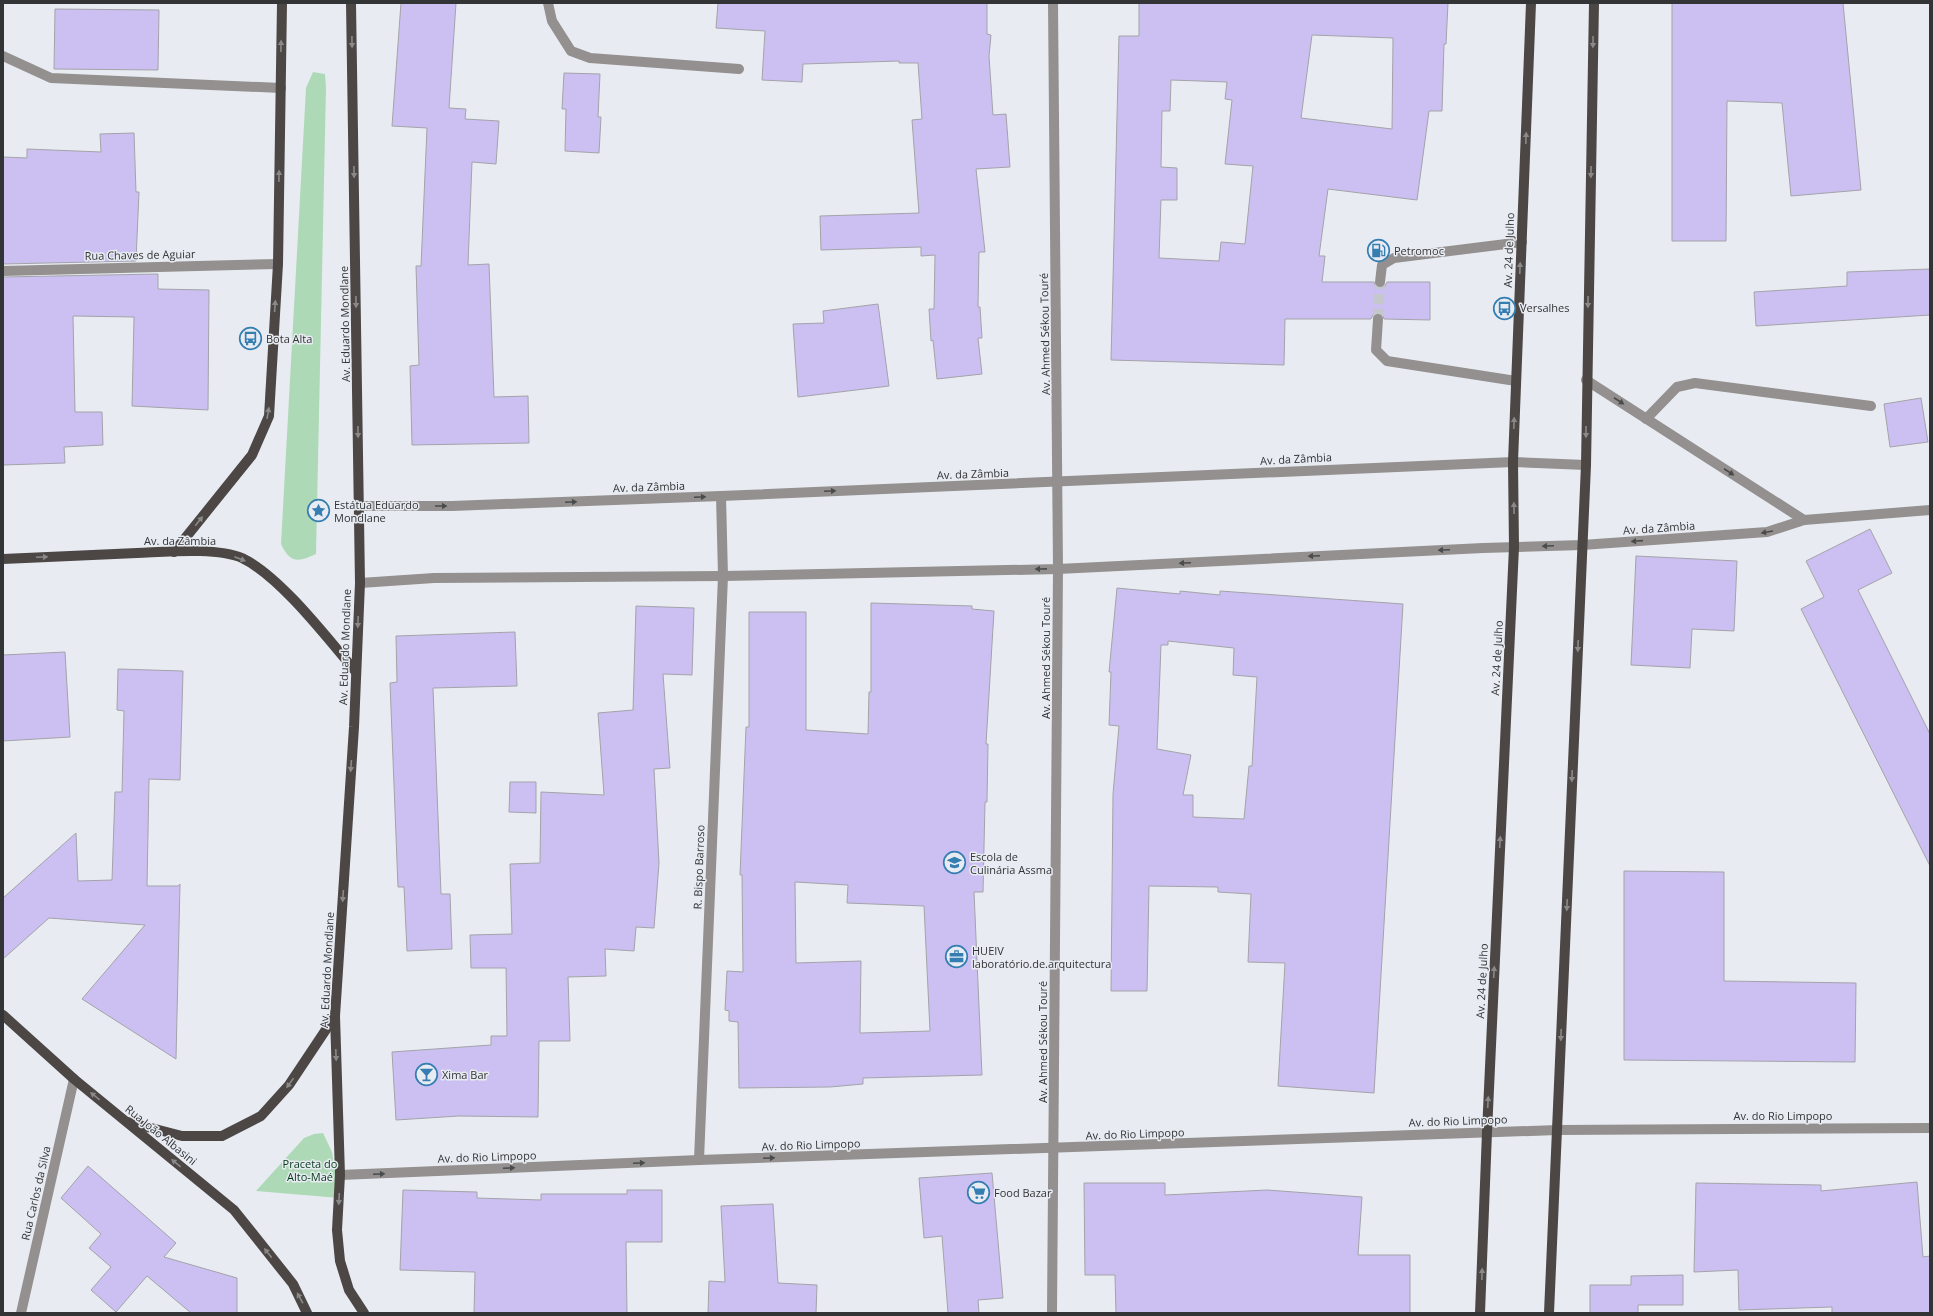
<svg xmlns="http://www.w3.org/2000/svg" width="1933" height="1316" font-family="'Open Sans',sans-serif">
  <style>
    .green { fill: #aed9b7 }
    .building { fill: #cbc0f1; stroke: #a4a3a9; fill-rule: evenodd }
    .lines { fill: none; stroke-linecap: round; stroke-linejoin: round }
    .minor-tunnel { stroke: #c4c7cc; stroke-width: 10; stroke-dasharray: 10 5; stroke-linecap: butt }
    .minor { stroke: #93908f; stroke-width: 10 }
    .major { stroke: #4c4745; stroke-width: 10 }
    .oneway { fill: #8a898a }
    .oneway2 { fill: #4a4b4c }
    .labels { text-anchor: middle; stroke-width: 3; stroke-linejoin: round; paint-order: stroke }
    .street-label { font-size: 11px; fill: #323436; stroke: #e8ecf2 }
    .poi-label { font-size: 11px; fill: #323436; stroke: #e8ecf2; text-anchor: start }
    .park-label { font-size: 11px; fill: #023918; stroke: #e8ecf2 }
  </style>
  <rect width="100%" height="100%" fill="#e8ecf2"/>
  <g class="green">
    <path d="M313,72l12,2 1,14 -10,466c-17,8 -26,10 -35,-10l25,-456z"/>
    <polygon points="323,1133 332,1152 339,1198 256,1191 304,1138 314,1134"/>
  </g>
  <g class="building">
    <polygon points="401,3 456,3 449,108 466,109 465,119 499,121 496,164 472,162 468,265 489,264 494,397 528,396 529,443 412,445 410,366 419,365 416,266 421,266 427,128 392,126"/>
    <polygon points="718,3 987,3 987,34 991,35 989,56 993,115 1006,114 1010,167 976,169 985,252 979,252 978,307 980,307 982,338 978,338 982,374 937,379 933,340 931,341 929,309 934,309 935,255 921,256 921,247 821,250 820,216 919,213 912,120 922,119 918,63 899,63 899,61 803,64 802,82 762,80 765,31 716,28"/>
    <path d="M1139,3h309l-2,41h-2l-2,67h-13l-12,89 -89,-11 -9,67h6l-3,26h52l2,5 4,1 5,-2 2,-4h43v38l-46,-1 -2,-5 -4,-1 -5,2 -2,4h-86l-1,46 -173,-5 8,-324h20zM1312,35l81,3 -1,91 -91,-11zM1171,80l56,2 -2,17 7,1 -7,64 28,2 -8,78 -24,-2 -2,19 -60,-3 2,-58h16v-32l-16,-1 1,-56h8z"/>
    <polygon points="1672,3 1843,3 1861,190 1791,196 1782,103 1727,101 1726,241 1672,241"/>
    <polygon points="55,9 159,10 158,70 54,69"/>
    <polygon points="564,73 600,74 598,117 601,117 599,153 565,151 566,109 562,109"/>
    <polygon points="134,133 136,192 139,192 136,261 3,264 3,157 27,158 27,149 101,152 100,134"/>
    <polygon points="1930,269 1930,315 1756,326 1754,292 1847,286 1847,272"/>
    <polygon points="158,274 158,289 209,290 208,410 132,406 134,317 73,316 75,412 102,412 103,445 64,447 65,463 3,465 3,277"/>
    <polygon points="878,304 889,386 798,397 793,324 824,323 823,311"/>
    <polygon points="1921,398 1928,442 1890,447 1884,404"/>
    <polygon points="1870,529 1892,573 1858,590 1930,734 1930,866 1801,609 1824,597 1806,561"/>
    <polygon points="1636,556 1737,561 1734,631 1692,629 1690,668 1631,665"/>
    <path d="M1117,588l63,6v-3l40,4v-4l183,13 -29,489 -96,-7 7,-123 -37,-1 3,-68 -33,-2v-5l-69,-1 -2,105h-36l2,-197 6,-68 -10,-1 2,-53h-2zM1168,641l66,7 -1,27 24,2 -5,89h-3l-5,53 -51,-2v-22h-10l8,-40 -34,-6 4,-104h7z"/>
    <path d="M871,603l101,3v3l22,2 -8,133h2l-1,58h-2l-2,90h-9l8,183 -119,3v6l-33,3 -91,1 -1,-66 -9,-1v-10l-4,-1 2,-39 16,1 -1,-97h-2l6,-148h3v-115h57v118l62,4 1,-42h2zM795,882l53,3 -1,18 77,3 6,125 -70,2 1,-72 -65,2z"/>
    <polygon points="636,606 694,608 692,675 663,674 670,768 654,769 659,863 654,928 636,927 634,951 605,949 606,976 568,977 570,1041 539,1041 538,1117 459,1116 396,1120 392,1052 491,1045 491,1036 507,1036 506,968 471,968 470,935 512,934 510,864 540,863 541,792 604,795 598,713 633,710"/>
    <polygon points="515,632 517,686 433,688 441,894 450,894 452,949 407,951 404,887 398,887 390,683 397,682 396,636"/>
    <polygon points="65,652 70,737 3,741 3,655"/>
    <polygon points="118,669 183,671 180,780 149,779 147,886 178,886 180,884 176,1059 82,999 145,925 49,918 3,959 3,898 76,833 78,881 112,880 115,792 122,792 124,711 117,710"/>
    <polygon points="510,782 536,782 536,813 509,812"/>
    <polygon points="1624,871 1724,872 1724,981 1856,983 1855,1062 1624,1060"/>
    <polygon points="88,1166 176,1243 164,1257 237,1278 237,1313 191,1313 147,1276 116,1312 91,1290 111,1267 89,1248 101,1234 61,1198"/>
    <polygon points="992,1173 1003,1298 978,1300 979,1313 948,1313 942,1236 924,1238 919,1178"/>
    <polygon points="1917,1182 1923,1257 1930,1256 1930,1313 1832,1313 1832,1307 1739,1310 1738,1270 1694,1272 1696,1183 1821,1185 1821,1191"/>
    <polygon points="1084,1183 1165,1183 1165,1195 1267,1190 1362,1197 1358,1255 1410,1255 1410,1313 1116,1313 1115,1275 1085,1275"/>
    <polygon points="403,1190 477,1192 477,1198 541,1200 541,1194 627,1194 627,1190 662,1190 662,1242 626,1242 627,1313 474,1313 475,1272 400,1270"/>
    <polygon points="773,1204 778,1283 817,1285 816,1313 708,1313 709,1281 725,1282 721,1206"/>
    <polygon points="1683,1275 1683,1305 1638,1305 1638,1313 1590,1313 1590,1285 1631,1285 1631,1276"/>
  </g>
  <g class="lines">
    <polyline class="minor-tunnel" points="1378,319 1380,282"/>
    <g class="minor">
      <polyline points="548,3 552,21 571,51 590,58 739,69"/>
      <polyline points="3,56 51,78 281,88"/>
      <polyline points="3,271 278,264"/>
      <polyline points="1380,282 1382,265 1394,258 1522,242"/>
      <polyline points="1378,319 1376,350 1387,361 1516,381"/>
      <polyline points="1586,380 1804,520"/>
      <polyline points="1646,419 1677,387 1695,383 1871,406"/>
      <polyline points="360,506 452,506 721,496 1513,462 1586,465"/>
      <polyline points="360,583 434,578 723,576 1058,569 1483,548 1582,545 1767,532 1804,520 1930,510"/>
      <polyline points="699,1160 723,576 721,496"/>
      <polyline points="340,1175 699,1160 1557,1130 1930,1128"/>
      <polyline points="21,1313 74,1079"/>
      <polyline points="1052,1313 1058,569 1053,3"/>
    </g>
    <g class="major">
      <polyline points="351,3 360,583 354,727 335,1016 340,1175 337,1230 340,1261 349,1290 364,1313"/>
      <polyline points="174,552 252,455 269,416 278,264 282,3"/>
      <path d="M3,559c45,-2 89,-4 134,-6 28,-1 80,-6 105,5 38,18 86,81 114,114"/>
      <polyline points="3,1015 74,1079 234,1210 293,1284 307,1313"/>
      <polyline points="128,1122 182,1136 222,1136 261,1116 289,1085 335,1016"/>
      <polyline points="1480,1313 1487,1132 1514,547 1513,462 1531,3"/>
      <polyline points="1549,1313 1586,465 1594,3"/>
    </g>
  </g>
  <defs><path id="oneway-solid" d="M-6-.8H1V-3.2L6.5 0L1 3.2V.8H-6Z"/></defs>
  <g class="oneway">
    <use href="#oneway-solid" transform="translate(352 42) rotate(89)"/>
    <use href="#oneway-solid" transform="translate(1593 42) rotate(91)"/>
    <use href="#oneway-solid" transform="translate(281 46) rotate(-89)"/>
    <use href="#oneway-solid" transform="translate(1526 138) rotate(-88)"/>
    <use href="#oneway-solid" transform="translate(354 172) rotate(89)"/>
    <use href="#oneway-solid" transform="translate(1591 172) rotate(91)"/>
    <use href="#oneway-solid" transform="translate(279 176) rotate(-89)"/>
    <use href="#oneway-solid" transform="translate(1520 268) rotate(-88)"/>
    <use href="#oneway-solid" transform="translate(356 302) rotate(89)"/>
    <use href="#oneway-solid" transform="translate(1588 302) rotate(91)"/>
    <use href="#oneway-solid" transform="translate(275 306) rotate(-86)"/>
    <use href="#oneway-solid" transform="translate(268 413) rotate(-80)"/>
    <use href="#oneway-solid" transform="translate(1514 423) rotate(-88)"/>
    <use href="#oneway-solid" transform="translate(358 432) rotate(89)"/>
    <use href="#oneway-solid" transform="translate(1586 432) rotate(90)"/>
    <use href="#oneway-solid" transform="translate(1514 508) rotate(-91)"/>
    <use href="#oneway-solid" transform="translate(199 521) rotate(-51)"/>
    <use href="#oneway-solid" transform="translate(42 557) rotate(-3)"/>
    <use href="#oneway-solid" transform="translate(240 559) rotate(21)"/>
    <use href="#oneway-solid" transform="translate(358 622) rotate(92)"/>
    <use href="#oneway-solid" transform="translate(1578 646) rotate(92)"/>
    <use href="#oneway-solid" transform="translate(351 766) rotate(94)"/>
    <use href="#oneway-solid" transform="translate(1572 776) rotate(92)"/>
    <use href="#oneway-solid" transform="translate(1500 842) rotate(-87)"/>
    <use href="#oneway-solid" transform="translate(343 896) rotate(94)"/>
    <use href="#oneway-solid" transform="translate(1567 905) rotate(92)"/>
    <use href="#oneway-solid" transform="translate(1494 972) rotate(-87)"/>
    <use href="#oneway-solid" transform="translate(1561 1035) rotate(92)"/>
    <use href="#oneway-solid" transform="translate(336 1055) rotate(88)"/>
    <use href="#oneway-solid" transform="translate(290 1083) rotate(126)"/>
    <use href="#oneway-solid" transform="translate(95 1096) rotate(-141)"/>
    <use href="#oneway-solid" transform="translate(1488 1102) rotate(-87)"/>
    <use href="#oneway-solid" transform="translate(176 1163) rotate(-141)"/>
    <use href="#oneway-solid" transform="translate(339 1199) rotate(93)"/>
    <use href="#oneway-solid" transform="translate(268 1253) rotate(-128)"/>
    <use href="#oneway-solid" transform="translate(1482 1274) rotate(-88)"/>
    <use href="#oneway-solid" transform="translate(300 1298) rotate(-119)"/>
  </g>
  <g class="oneway2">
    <use href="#oneway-solid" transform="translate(1619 401) rotate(33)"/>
    <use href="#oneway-solid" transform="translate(1729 472) rotate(33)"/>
    <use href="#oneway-solid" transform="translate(830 491) rotate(-2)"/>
    <use href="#oneway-solid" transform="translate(700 497) rotate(-2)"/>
    <use href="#oneway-solid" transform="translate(571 502) rotate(-2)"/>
    <use href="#oneway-solid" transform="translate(441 506)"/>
    <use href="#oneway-solid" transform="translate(1767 532) rotate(170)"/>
    <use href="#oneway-solid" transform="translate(1637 541) rotate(176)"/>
    <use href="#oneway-solid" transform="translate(1548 546) rotate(178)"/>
    <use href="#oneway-solid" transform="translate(1444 550) rotate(177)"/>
    <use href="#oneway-solid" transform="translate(1314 556) rotate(177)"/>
    <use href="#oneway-solid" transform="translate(1185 563) rotate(177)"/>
    <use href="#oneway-solid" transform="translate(1041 569) rotate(179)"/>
    <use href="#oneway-solid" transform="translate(769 1158) rotate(-2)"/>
    <use href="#oneway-solid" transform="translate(639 1163) rotate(-2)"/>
    <use href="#oneway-solid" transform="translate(509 1168) rotate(-2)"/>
    <use href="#oneway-solid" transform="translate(379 1174) rotate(-2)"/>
  </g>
  <defs>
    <symbol id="fuel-ring" viewBox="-11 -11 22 22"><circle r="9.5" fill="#e8ecf2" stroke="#357eb2" stroke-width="1.5"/><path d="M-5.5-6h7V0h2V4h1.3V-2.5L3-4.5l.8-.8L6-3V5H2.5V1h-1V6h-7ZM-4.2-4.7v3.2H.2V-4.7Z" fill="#357eb2"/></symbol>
    <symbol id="bus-ring" viewBox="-11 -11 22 22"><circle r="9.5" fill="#e8ecf2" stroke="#357eb2" stroke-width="1.5"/><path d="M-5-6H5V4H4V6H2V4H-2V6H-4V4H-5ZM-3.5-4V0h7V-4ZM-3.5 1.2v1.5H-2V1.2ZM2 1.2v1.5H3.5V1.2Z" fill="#357eb2"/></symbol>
    <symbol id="sight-ring" viewBox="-11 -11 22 22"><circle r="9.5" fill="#e8ecf2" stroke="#357eb2" stroke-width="1.5"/><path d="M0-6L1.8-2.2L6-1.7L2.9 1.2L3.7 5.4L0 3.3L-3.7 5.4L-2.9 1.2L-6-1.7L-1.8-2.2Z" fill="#357eb2"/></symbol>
    <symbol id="school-ring" viewBox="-11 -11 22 22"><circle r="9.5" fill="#e8ecf2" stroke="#357eb2" stroke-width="1.5"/><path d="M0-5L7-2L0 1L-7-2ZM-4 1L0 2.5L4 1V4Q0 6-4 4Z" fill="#357eb2"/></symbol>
    <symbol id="office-ring" viewBox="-11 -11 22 22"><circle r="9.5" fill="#e8ecf2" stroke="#357eb2" stroke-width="1.5"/><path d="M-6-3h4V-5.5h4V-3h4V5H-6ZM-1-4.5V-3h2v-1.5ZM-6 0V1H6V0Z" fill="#357eb2"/></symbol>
    <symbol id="bar-ring" viewBox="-11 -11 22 22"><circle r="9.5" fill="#e8ecf2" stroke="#357eb2" stroke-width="1.5"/><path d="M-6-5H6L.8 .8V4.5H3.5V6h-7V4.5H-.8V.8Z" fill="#357eb2"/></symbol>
    <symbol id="supermarket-ring" viewBox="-11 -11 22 22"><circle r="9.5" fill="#e8ecf2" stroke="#357eb2" stroke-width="1.5"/><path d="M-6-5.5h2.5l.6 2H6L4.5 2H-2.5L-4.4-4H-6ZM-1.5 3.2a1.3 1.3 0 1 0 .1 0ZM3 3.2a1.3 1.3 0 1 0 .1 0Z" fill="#357eb2"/></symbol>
  </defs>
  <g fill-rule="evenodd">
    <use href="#fuel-ring" x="1366" y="238" width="25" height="25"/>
    <use href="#bus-ring" x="1492" y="296" width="25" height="25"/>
    <use href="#bus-ring" x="238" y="326" width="25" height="25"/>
    <use href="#sight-ring" x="306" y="498" width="25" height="25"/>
    <use href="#school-ring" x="942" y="850" width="25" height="25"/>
    <use href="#office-ring" x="944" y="944" width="25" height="25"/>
    <use href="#bar-ring" x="414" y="1062" width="25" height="25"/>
    <use href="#supermarket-ring" x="966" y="1180" width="25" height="25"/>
  </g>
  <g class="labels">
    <g class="street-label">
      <text transform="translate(1509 250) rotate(-88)" y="4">Av. 24 de Julho</text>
      <text transform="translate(140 255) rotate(-1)" y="4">Rua Chaves de Aguiar</text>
      <text transform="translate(345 324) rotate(-91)" y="4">Av. Eduardo Mondlane</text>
      <text transform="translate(1045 334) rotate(-91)" y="4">Av. Ahmed Sékou Touré</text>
      <text transform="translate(1296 459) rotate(-3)" y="4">Av. da Zâmbia</text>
      <text transform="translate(973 474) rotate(-2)" y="4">Av. da Zâmbia</text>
      <text transform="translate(649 487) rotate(-2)" y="4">Av. da Zâmbia</text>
      <text transform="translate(1659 528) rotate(-4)" y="4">Av. da Zâmbia</text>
      <text x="180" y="545">Av. da Zâmbia</text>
      <text transform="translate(345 647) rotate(-88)" y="4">Av. Eduardo Mondlane</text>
      <text transform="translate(1046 658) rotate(-90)" y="4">Av. Ahmed Sékou Touré</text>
      <text transform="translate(1497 658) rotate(-87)" y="4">Av. 24 de Julho</text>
      <text transform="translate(699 867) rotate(-88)" y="4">R. Bispo Barroso</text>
      <text transform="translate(327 970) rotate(-87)" y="4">Av. Eduardo Mondlane</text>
      <text transform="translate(1482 981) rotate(-87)" y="4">Av. 24 de Julho</text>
      <text transform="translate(1043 1042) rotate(-90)" y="4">Av. Ahmed Sékou Touré</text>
      <text x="1783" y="1120">Av. do Rio Limpopo</text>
      <text transform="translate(1458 1121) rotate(-2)" y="4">Av. do Rio Limpopo</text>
      <text transform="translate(1135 1134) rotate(-2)" y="4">Av. do Rio Limpopo</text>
      <text transform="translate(161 1135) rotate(39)" y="4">Rua João Albasini</text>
      <text transform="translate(811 1145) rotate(-2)" y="4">Av. do Rio Limpopo</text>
      <text transform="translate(487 1157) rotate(-2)" y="4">Av. do Rio Limpopo</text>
      <text transform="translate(36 1193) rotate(-77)" y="4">Rua Carlos da Silva</text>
    </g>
    <g class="poi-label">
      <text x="1394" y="255">Petromoc</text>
      <text x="1520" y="312">Versalhes</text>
      <text x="266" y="343">Bota Alta</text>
      <text x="334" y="509">Estátua Eduardo<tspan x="334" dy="13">Mondlane</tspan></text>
      <text x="970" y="861">Escola de<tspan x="970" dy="13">Culinária Assma</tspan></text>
      <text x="972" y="955">HUEIV<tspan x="972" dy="13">laboratório.de.arquitectura</tspan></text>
      <text x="442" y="1079">Xima Bar</text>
      <text x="994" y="1197">Food Bazar</text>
    </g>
    <g class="park-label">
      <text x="310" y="1168">Praceta do<tspan x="310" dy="13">Alto-Maé</tspan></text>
    </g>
  </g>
  <rect width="1933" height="1316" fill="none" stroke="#323436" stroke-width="8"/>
</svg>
